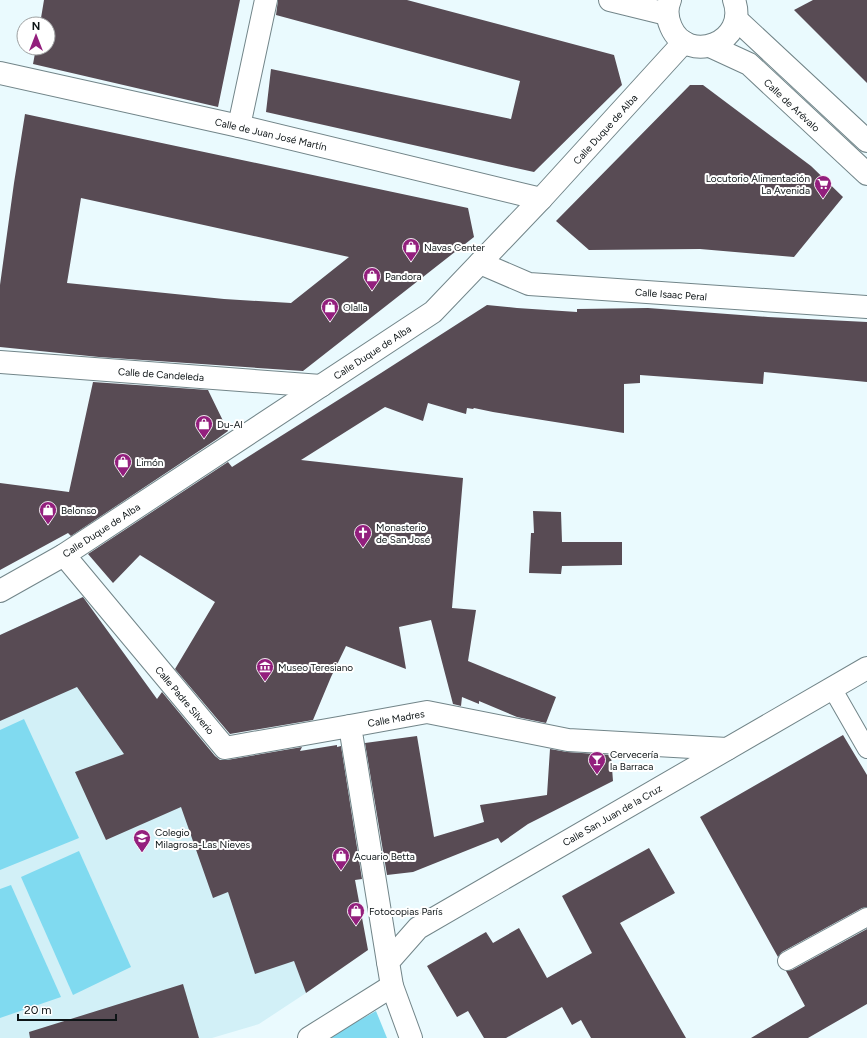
<svg xmlns="http://www.w3.org/2000/svg" width="867" height="1038" font-family="Figtree,sans-serif">
  <style>
    .built { fill: #d2f0f7 }
    .green { fill: #80daf0 }
    .building { fill: #584b54; fill-rule: evenodd }
    .lines { fill: none; stroke-linecap: round; stroke-linejoin: round }
    .service-casing { stroke: #728589; stroke-width: 20 }
    .pedestrian-casing { stroke: #728589; stroke-width: 24 }
    .minor-casing { stroke: #728589; stroke-width: 24 }
    .tertiary-casing { stroke: #728589; stroke-width: 24 }
    .service { stroke: #fff; stroke-width: 18 }
    .pedestrian { stroke: #fff; stroke-width: 22 }
    .minor { stroke: #fff; stroke-width: 22 }
    .tertiary { stroke: #fff; stroke-width: 22 }
    .labels { text-anchor: middle; stroke-width: 4; stroke-linejoin: round; paint-order: stroke }
    .street-label { font-size: 10px; fill: #0d1416; stroke: #fff }
    .poi-label { font-size: 10px; fill: #0d1416; stroke: #fff; text-anchor: start }
  </style>
  <rect width="100%" height="100%" fill="#eafafe"/>
  <polygon class="built" points="83,597 206,767 273,905 306,993 259,1024 212,1038 0,1038 0,635"/>
  <g class="green">
    <polygon points="24,719 79,838 0,870 0,730"/>
    <polygon points="79,851 131,967 73,995 21,877"/>
    <polygon points="11,885 61,997 0,1018 0,889"/>
    <polygon points="376,1011 387,1038 327,1038"/>
  </g>
  <g class="building">
    <polygon points="44,0 240,0 218,107 33,64 36,48 48,48 48,24 40,24"/>
    <polygon points="278,0 407,0 614,55 622,85 534,172 266,112 271,69 511,119 520,81 276,15"/>
    <polygon points="813,0 867,0 867,83 794,10"/>
    <polygon points="690,85 703,85 811,166 843,197 794,257 700,249 589,250 556,221"/>
    <path d="M25,114l443,94 6,29 -171,134 -204,-14 -99,-10v-62l14,-102zM81,198l268,59 -58,46 -67,-4 -157,-16z"/>
    <polygon points="487,305 517,308 577,312 577,309 648,308 768,317 867,322 867,382 764,372 763,384 640,375 640,383 624,384 624,433 493,412 474,408 473,409 467,408 466,414 428,403 423,421 385,407 301,460 463,478 452,608 476,610 468,661 556,697 546,723 517,717 479,701 479,704 462,697 461,706 453,704 431,620 399,627 406,669 346,646 331,677 313,720 230,734 175,669 215,602 140,555 113,583 88,554 228,462 232,467 381,373"/>
    <polygon points="93,382 208,390 228,431 217,439 71,536 68,533 0,570 0,483 69,492"/>
    <polygon points="533,511 561,512 562,542 622,542 622,565 562,566 561,574 529,573 531,533 534,533"/>
    <polygon points="83,597 157,699 162,692 215,756 220,760 227,760 302,747 300,751 337,745 337,747 341,746 362,879 355,880 368,950 306,993 294,961 255,974 228,892 213,898 181,807 106,840 75,772 124,754 77,687 0,721 0,635"/>
    <polygon points="843,735 867,775 867,907 862,908 782,952 778,957 700,817"/>
    <polygon points="417,736 434,837 484,822 480,805 547,795 550,749 567,752 611,755 613,781 528,824 501,843 498,838 413,872 387,875 365,743"/>
    <polygon points="649,848 675,893 620,923 686,1038 591,1038 581,1020 572,1025 562,1007 506,1038 484,1038 468,1011 457,1017 427,966 486,932 493,943 519,928 547,978 592,953 562,896"/>
    <polygon points="867,929 867,1004 808,1038 751,1038 805,1006 786,971 792,970"/>
    <polygon points="183,984 199,1038 30,1038 29,1032"/>
  </g>
  <g class="lines">
    <defs>
      <g id="service">
        <polyline points="832,688 867,749"/>
        <polyline points="787,961 867,917"/>
      </g>
      <g id="pedestrian">
        <polyline points="64,555 225,748 350,726"/>
        <polyline points="388,962 350,726 427,712 568,740 727,749"/>
      </g>
      <g id="minor">
        <polyline points="610,0 667,14"/>
        <polyline points="0,73 239,126 541,199"/>
        <polyline points="239,126 266,0"/>
        <polyline points="480,263 529,284 867,307"/>
        <polyline points="0,362 321,386"/>
        <polyline points="0,591 64,555 433,312 541,199 684,42"/>
        <polyline points="309,1038 392,986"/>
        <polyline points="411,1038 392,986 388,962 418,928 867,668"/>
      </g>
      <g id="tertiary">
        <path d="M670,0c-4,9 -3,18 1,27 17,39 78,15 63,-27"/>
        <polyline points="736,19 867,141"/>
        <polyline points="710,46 749,64 867,174"/>
      </g>
    </defs>
    <use href="#service" class="service-casing"/>
    <use href="#pedestrian" class="pedestrian-casing"/>
    <use href="#minor" class="minor-casing"/>
    <use href="#tertiary" class="tertiary-casing"/>
    <use href="#service" class="service"/>
    <use href="#pedestrian" class="pedestrian"/>
    <use href="#minor" class="minor"/>
    <use href="#tertiary" class="tertiary"/>
  </g>
  <defs>
    <symbol id="supermarket-pin" viewBox="-11 -11 22 30"><path d="M0 17L-7.5 6A9.5 9.5 0 1 1 7.5 6Z" fill="#931f7d" stroke="#fff"/><path d="M-6-5.5h2.5l.6 2H6L4.5 2H-2.5L-4.4-4H-6ZM-1.5 3.2a1.3 1.3 0 1 0 .1 0ZM3 3.2a1.3 1.3 0 1 0 .1 0Z" fill="#fff"/></symbol>
    <symbol id="shop-pin" viewBox="-11 -11 22 30"><path d="M0 17L-7.5 6A9.5 9.5 0 1 1 7.5 6Z" fill="#931f7d" stroke="#fff"/><path d="M-5-2.5h2.3a2.7 3.5 0 0 1 5.4 0H5L5.5 6h-11ZM-1.5-2.5h3a1.5 2.3 0 0 0-3 0Z" fill="#fff"/></symbol>
    <symbol id="church-pin" viewBox="-11 -11 22 30"><path d="M0 17L-7.5 6A9.5 9.5 0 1 1 7.5 6Z" fill="#931f7d" stroke="#fff"/><path d="M-1.2-6h2.4v3.5h3.3v2.4h-3.3V6h-2.4V-.1h-3.3v-2.4h3.3Z" fill="#fff"/></symbol>
    <symbol id="museum-pin" viewBox="-11 -11 22 30"><path d="M0 17L-7.5 6A9.5 9.5 0 1 1 7.5 6Z" fill="#931f7d" stroke="#fff"/><path d="M0-6L6-3V-2H-6V-3ZM-5-1h2V3h-2ZM-1-1h2V3h-2ZM3-1h2V3H3ZM-6 4H6V6H-6Z" fill="#fff"/></symbol>
    <symbol id="bar-pin" viewBox="-11 -11 22 30"><path d="M0 17L-7.5 6A9.5 9.5 0 1 1 7.5 6Z" fill="#931f7d" stroke="#fff"/><path d="M-6-5H6L.8 .8V4.5H3.5V6h-7V4.5H-.8V.8Z" fill="#fff"/></symbol>
    <symbol id="school-pin" viewBox="-11 -11 22 30"><path d="M0 17L-7.5 6A9.5 9.5 0 1 1 7.5 6Z" fill="#931f7d" stroke="#fff"/><path d="M0-5L7-2L0 1L-7-2ZM-4 1L0 2.5L4 1V4Q0 6-4 4Z" fill="#fff"/></symbol>
  </defs>
  <g fill-rule="evenodd">
    <use href="#supermarket-pin" x="813" y="174" width="20" height="27"/>
    <use href="#shop-pin" x="401" y="237" width="20" height="27"/>
    <use href="#shop-pin" x="362" y="266" width="20" height="27"/>
    <use href="#shop-pin" x="320" y="297" width="20" height="27"/>
    <use href="#shop-pin" x="194" y="414" width="20" height="27"/>
    <use href="#shop-pin" x="113" y="452" width="20" height="27"/>
    <use href="#shop-pin" x="38" y="500" width="20" height="27"/>
    <use href="#church-pin" x="353" y="523" width="20" height="27"/>
    <use href="#museum-pin" x="255" y="657" width="20" height="27"/>
    <use href="#bar-pin" x="587" y="750" width="20" height="27"/>
    <use href="#school-pin" x="132" y="828" width="20" height="27"/>
    <use href="#shop-pin" x="331" y="846" width="20" height="27"/>
    <use href="#shop-pin" x="346" y="901" width="20" height="27"/>
  </g>
  <g class="labels">
    <g class="street-label">
      <text transform="translate(792 105) rotate(43)" y="4">Calle de Arévalo</text>
      <text transform="translate(605 129) rotate(-48)" y="4">Calle Duque de Alba</text>
      <text transform="translate(271 134) rotate(13)" y="4">Calle de Juan José Martín</text>
      <text transform="translate(671 294) rotate(4)" y="4">Calle Isaac Peral</text>
      <text transform="translate(372 352) rotate(-33)" y="4">Calle Duque de Alba</text>
      <text transform="translate(161 374) rotate(4)" y="4">Calle de Candeleda</text>
      <text transform="translate(101 530) rotate(-33)" y="4">Calle Duque de Alba</text>
      <text transform="translate(185 700) rotate(50)" y="4">Calle Padre Silverio</text>
      <text transform="translate(396 718) rotate(-10)" y="4">Calle Madres</text>
      <text transform="translate(612 815) rotate(-30)" y="4">Calle San Juan de la Cruz</text>
    </g>
    <g class="poi-label">
      <text x="810" y="182" text-anchor="end">Locutorio Alimentación<tspan x="810" dy="12">La Avenida</tspan></text>
      <text x="424" y="251">Navas Center</text>
      <text x="385" y="280">Pandora</text>
      <text x="343" y="311">Olalla</text>
      <text x="217" y="428">Du-Al</text>
      <text x="136" y="466">Limón</text>
      <text x="61" y="514">Belonso</text>
      <text x="376" y="531">Monasterio<tspan x="376" dy="12">de San José</tspan></text>
      <text x="278" y="671">Museo Teresiano</text>
      <text x="610" y="758">Cervecería<tspan x="610" dy="12">la Barraca</tspan></text>
      <text x="155" y="836">Colegio<tspan x="155" dy="12">Milagrosa-Las Nieves</tspan></text>
      <text x="354" y="860">Acuario Betta</text>
      <text x="369" y="915">Fotocopias París</text>
    </g>
  </g>
  <g transform="translate(36 36)"><circle r="19" fill="#ffffff" stroke="#9ea1a2"/>
  <path d="M0-3L7 15L0 10L-7 15Z" fill="#931f7d"/>
  <text y="-6" font-size="11" font-weight="bold" text-anchor="middle" fill="#0d1416">N</text>
  </g>
  <path d="M18 1014v6h98v-6" fill="none" stroke="#0d1416" stroke-width="2"/>
  <text x="24" y="1014" font-size="12" fill="#0d1416" stroke="#ffffff" stroke-width="3" paint-order="stroke">20 m</text>
</svg>
